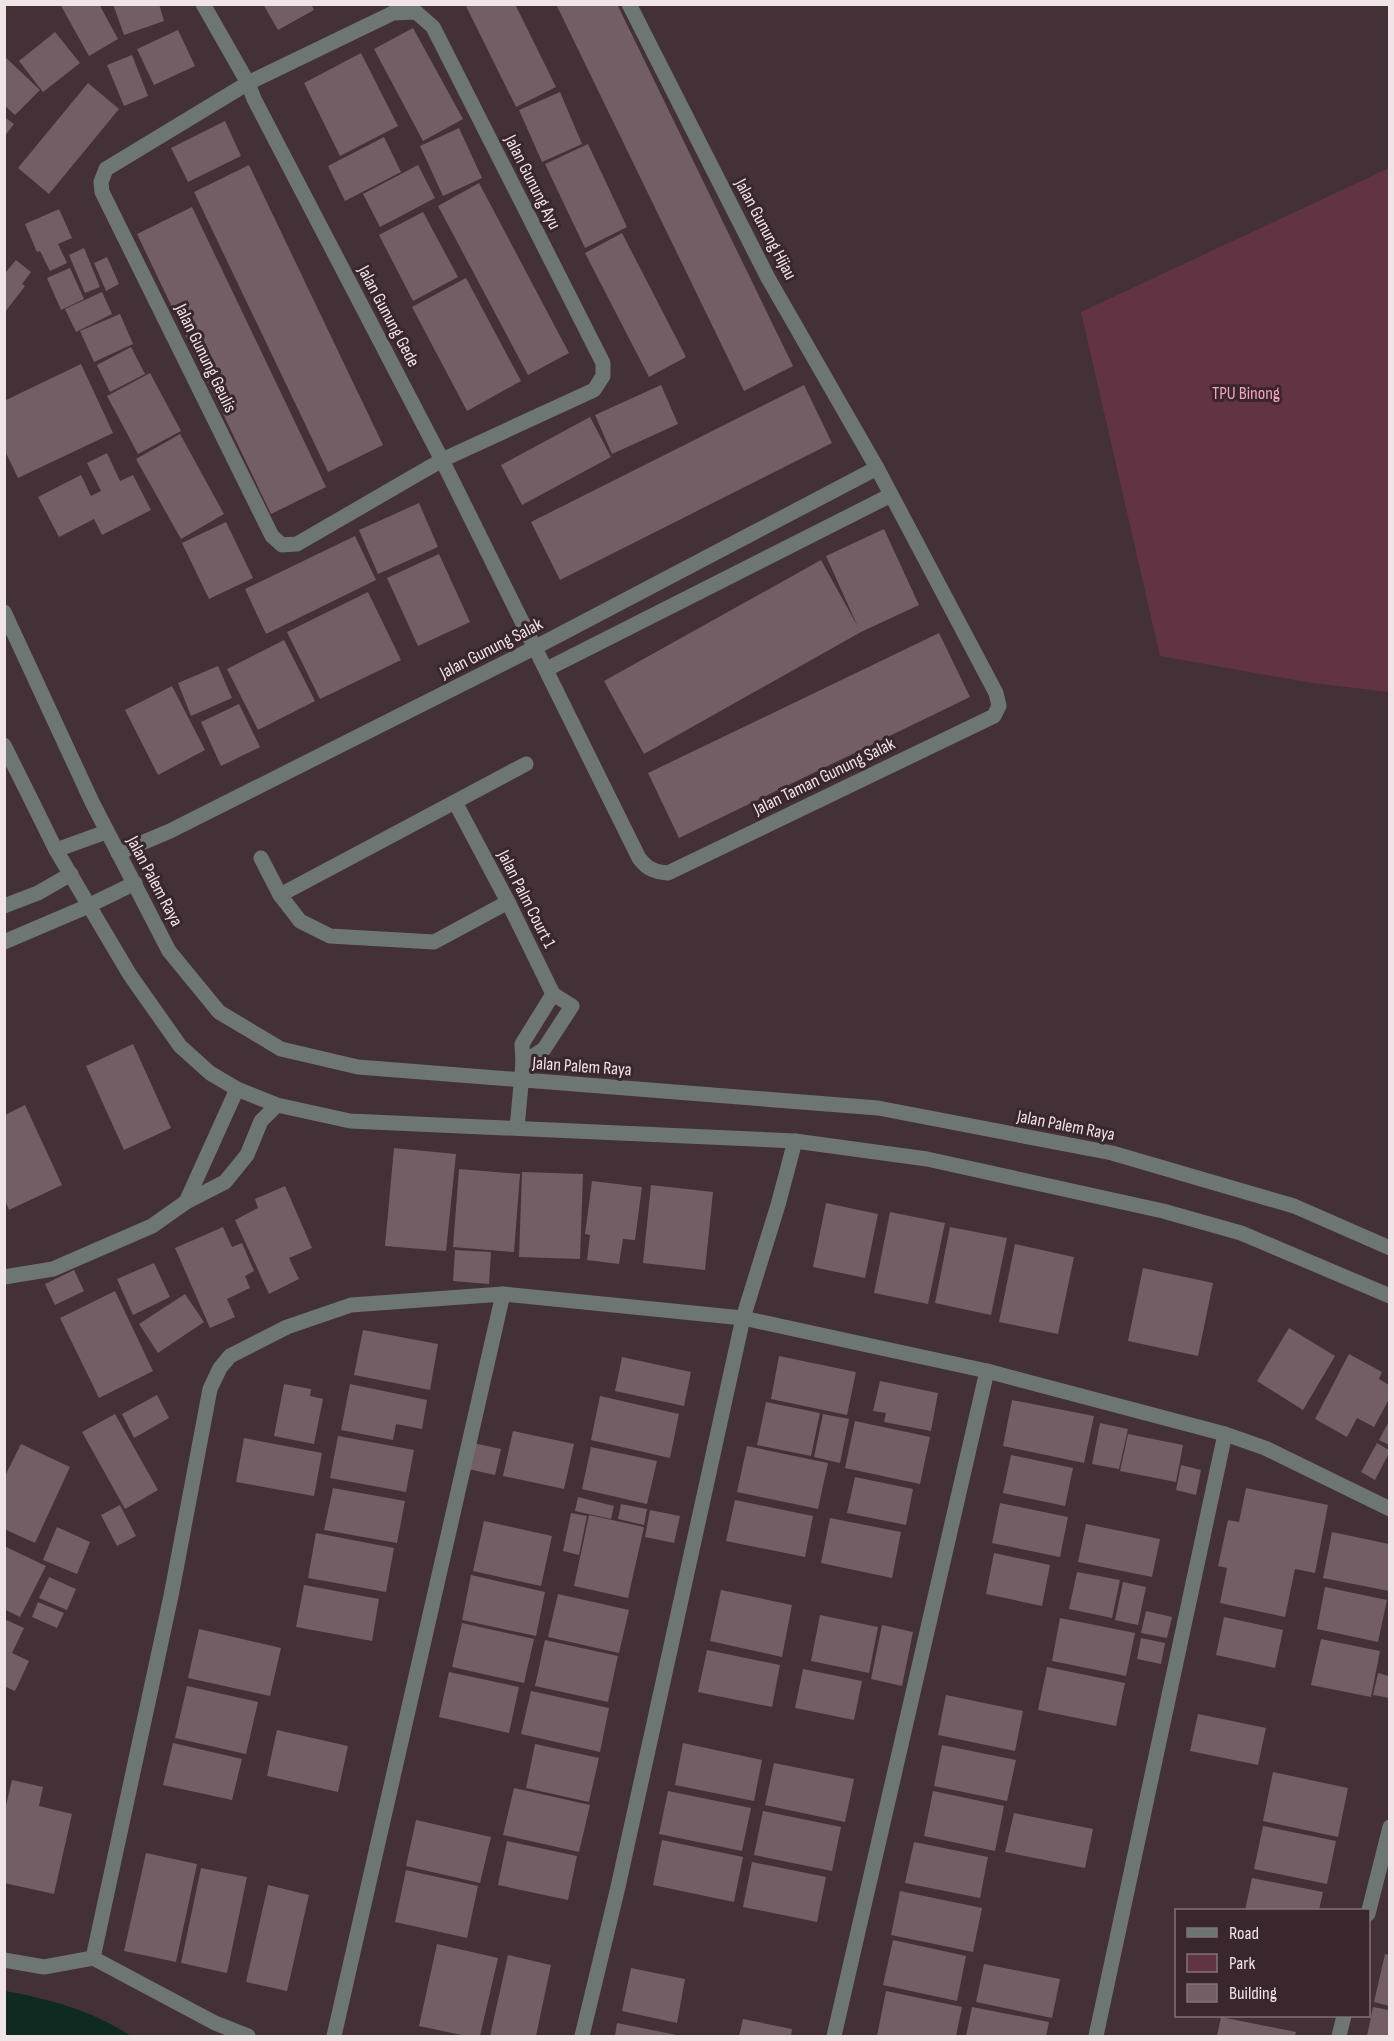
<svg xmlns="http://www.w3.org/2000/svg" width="1394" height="2041" font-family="'Sofia Sans Condensed',sans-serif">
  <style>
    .green { fill: #623343 }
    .water { fill: #0f2b21 }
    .building { fill: #725e64 }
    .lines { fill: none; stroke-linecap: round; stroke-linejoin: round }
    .minor { stroke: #6d7672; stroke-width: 15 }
    .labels { text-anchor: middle; stroke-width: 6; stroke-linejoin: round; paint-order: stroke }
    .street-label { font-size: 18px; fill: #f0e4e7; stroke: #39272d }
    .park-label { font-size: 18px; fill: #f6a2bd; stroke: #39272d }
  </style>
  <rect width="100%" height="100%" fill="#433137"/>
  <polygon class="green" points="1389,168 1389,692 1312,683 1160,656 1081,312"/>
  <path class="water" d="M5,1991c45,8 88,20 126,45h-126z"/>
  <g class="building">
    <polygon points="60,4 99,4 118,39 89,56"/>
    <polygon points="113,4 159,4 164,21 124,35"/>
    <polygon points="263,4 311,4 314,10 278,30"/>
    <polygon points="465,4 515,4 556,87 516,107"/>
    <polygon points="556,4 617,4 793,366 744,391"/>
    <polygon points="413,28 463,119 423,141 374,49"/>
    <polygon points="178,30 195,66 154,85 137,49"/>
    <polygon points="55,32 80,63 43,92 19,61"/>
    <polygon points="361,53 398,126 340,156 304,83"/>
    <polygon points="132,55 148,96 124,106 107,65"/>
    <polygon points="4,56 40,90 15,115 4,105"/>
    <polygon points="88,83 119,109 49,194 18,168"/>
    <polygon points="560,92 582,144 542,162 519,110"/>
    <polygon points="4,117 14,124 4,137"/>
    <polygon points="225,121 241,156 188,182 171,148"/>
    <polygon points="459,128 482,178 443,196 420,146"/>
    <polygon points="384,137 401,172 345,201 328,166"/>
    <polygon points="588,144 627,227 585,248 545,164"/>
    <polygon points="249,165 383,445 328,472 194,192"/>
    <polygon points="418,165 435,198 380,227 363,194"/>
    <polygon points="479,183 569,353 528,375 438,206"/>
    <polygon points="192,207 326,487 271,514 137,234"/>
    <polygon points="59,209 72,238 58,244 67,263 50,271 40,251 37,252 25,224"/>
    <polygon points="423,212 458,277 413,301 379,235"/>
    <polygon points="622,233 686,357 649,377 585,253"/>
    <polygon points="84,248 100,287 85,293 69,255"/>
    <polygon points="107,257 119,284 106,291 94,263"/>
    <polygon points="16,260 31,272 22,284 25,286 5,312 5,270 6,272"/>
    <polygon points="70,268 84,299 61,310 47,278"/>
    <polygon points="466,278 521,381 467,411 412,307"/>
    <polygon points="102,292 112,314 76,332 65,309"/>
    <polygon points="120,314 133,344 94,362 80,331"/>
    <polygon points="131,347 145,374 110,392 97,365"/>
    <polygon points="81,364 113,433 18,478 4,449 4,401"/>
    <polygon points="150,373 181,431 138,454 107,396"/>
    <polygon points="661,385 678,424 612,454 595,415"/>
    <polygon points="804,385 832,443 560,580 531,522"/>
    <polygon points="590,417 611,457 522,505 501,465"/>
    <polygon points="180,434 224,514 181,539 136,459"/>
    <polygon points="107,453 120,481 133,475 151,510 102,535 94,519 59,537 38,497 81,475 91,496 101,491 87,463"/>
    <polygon points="419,503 438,547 378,574 359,530"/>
    <polygon points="226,522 253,578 209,599 182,543"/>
    <polygon points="884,529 919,605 861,632 644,754 604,681 821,560 858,627 826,556"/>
    <polygon points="355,536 376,580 266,634 245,589"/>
    <polygon points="439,554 470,622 418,646 387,578"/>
    <polygon points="368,592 401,660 320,699 287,632"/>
    <polygon points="939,633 970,697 679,838 648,773"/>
    <polygon points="284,640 315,701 258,730 227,669"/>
    <polygon points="218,666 232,698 191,716 178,683"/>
    <polygon points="172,686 205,750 158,775 125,710"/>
    <polygon points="239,704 260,747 221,766 201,722"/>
    <polygon points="133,1044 171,1128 124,1150 86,1066"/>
    <polygon points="25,1105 62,1185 9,1210 5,1200 5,1115"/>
    <polygon points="394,1148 456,1154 446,1251 385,1246"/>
    <polygon points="459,1169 520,1174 514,1252 453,1247"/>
    <polygon points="522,1172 583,1174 580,1259 519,1257"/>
    <polygon points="592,1181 642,1187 635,1240 623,1239 619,1264 587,1260 590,1235 585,1234"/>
    <polygon points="651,1185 713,1192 705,1270 643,1263"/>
    <polygon points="285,1186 312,1248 289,1258 299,1279 269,1294 235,1220 258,1208 255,1199"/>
    <polygon points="826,1203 878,1214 865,1278 813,1267"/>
    <polygon points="890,1212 945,1223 928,1304 874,1293"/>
    <polygon points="223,1227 232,1247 242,1243 254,1271 245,1276 250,1288 227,1299 235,1317 210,1328 175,1248"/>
    <polygon points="950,1227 1007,1238 991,1315 935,1303"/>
    <polygon points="1015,1244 1074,1257 1058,1334 999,1322"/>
    <polygon points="455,1250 491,1252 489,1284 453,1281"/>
    <polygon points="154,1263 170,1297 133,1315 117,1279"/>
    <polygon points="1143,1268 1213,1283 1198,1356 1128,1341"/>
    <polygon points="74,1270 84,1291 55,1305 45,1284"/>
    <polygon points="115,1291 153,1371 99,1398 60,1318"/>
    <polygon points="185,1294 204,1322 158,1353 139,1324"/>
    <polygon points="1289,1328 1335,1356 1303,1410 1257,1381"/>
    <polygon points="363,1330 438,1344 430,1390 354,1375"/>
    <polygon points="1349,1354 1382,1372 1379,1379 1389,1385 1389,1399 1374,1427 1357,1418 1347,1437 1315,1419"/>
    <polygon points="779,1356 856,1372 847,1415 771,1399"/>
    <polygon points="622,1357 691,1372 684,1406 615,1391"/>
    <polygon points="880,1381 938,1393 931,1431 884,1422 886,1413 873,1411"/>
    <polygon points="284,1384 311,1389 310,1396 323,1399 314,1444 274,1436"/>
    <polygon points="350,1384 427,1400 422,1429 396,1424 393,1440 341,1430"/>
    <polygon points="157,1395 169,1418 134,1438 122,1414"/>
    <polygon points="600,1396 679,1414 670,1458 591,1440"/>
    <polygon points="1012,1400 1094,1416 1084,1463 1003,1446"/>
    <polygon points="766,1402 820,1413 811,1456 757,1445"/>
    <polygon points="115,1414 158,1490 125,1509 82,1432"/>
    <polygon points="823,1414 849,1419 840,1463 814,1457"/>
    <polygon points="855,1421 930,1437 920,1484 845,1468"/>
    <polygon points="1389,1421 1389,1445 1379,1440"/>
    <polygon points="1100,1423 1128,1429 1119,1469 1092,1464"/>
    <polygon points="513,1431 574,1444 564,1489 503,1476"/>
    <polygon points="1128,1434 1183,1445 1176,1482 1120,1471"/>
    <polygon points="338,1436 414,1450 406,1492 330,1478"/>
    <polygon points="244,1438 322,1453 314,1496 236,1482"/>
    <polygon points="473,1443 501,1449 495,1475 468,1469"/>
    <polygon points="1377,1443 1389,1450 1389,1453 1375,1480 1361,1472"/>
    <polygon points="21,1444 70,1467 35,1543 4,1529 4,1478"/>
    <polygon points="747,1446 828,1463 818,1509 737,1492"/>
    <polygon points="591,1447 657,1461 647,1504 582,1489"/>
    <polygon points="1011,1455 1073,1468 1065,1506 1003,1493"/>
    <polygon points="1181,1465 1201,1470 1196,1495 1176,1490"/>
    <polygon points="855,1477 913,1489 906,1525 847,1513"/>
    <polygon points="333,1488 405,1501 397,1543 324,1530"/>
    <polygon points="1246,1488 1328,1505 1315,1573 1295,1569 1285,1617 1220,1603 1227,1568 1218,1566 1228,1520 1239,1522"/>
    <polygon points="578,1497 614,1506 611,1519 575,1511"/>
    <polygon points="735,1500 813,1516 805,1557 726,1541"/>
    <polygon points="1000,1503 1068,1517 1060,1557 992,1543"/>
    <polygon points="621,1504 647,1509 644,1525 618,1519"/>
    <polygon points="120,1505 136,1536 117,1546 101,1515"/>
    <polygon points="650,1510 680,1516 674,1543 645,1537"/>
    <polygon points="571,1513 587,1516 579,1555 563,1551"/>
    <polygon points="589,1515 644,1527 628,1598 574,1586"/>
    <polygon points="830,1518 901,1532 892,1578 821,1563"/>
    <polygon points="484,1521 552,1536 541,1586 473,1571"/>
    <polygon points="1086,1524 1160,1539 1152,1577 1078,1562"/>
    <polygon points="57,1527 90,1542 77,1574 43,1560"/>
    <polygon points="1332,1532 1389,1544 1389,1591 1323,1578"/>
    <polygon points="316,1533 394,1548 386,1592 308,1578"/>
    <polygon points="4,1546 46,1566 20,1617 4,1609"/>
    <polygon points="994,1553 1050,1565 1042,1606 986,1594"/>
    <polygon points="1077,1572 1120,1580 1112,1618 1069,1609"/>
    <polygon points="471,1575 545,1592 536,1636 462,1620"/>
    <polygon points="49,1577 76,1589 67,1610 39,1598"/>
    <polygon points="1123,1582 1146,1587 1138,1625 1115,1620"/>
    <polygon points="304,1585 379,1599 372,1641 296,1627"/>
    <polygon points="1325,1587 1387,1600 1378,1642 1317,1629"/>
    <polygon points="721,1590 792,1605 782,1657 710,1641"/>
    <polygon points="558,1594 629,1610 619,1653 548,1637"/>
    <polygon points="38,1602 64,1613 57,1628 32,1617"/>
    <polygon points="1146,1611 1172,1617 1167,1638 1141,1633"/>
    <polygon points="820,1615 878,1627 869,1673 811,1661"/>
    <polygon points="1224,1617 1283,1630 1275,1668 1216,1655"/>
    <polygon points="1060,1618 1135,1633 1126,1676 1052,1661"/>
    <polygon points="4,1619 24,1628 12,1653 29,1661 15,1691 4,1686"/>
    <polygon points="462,1623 534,1639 524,1683 452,1667"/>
    <polygon points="882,1625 913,1632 902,1686 871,1679"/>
    <polygon points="199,1629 281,1648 270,1696 188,1678"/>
    <polygon points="1141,1638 1165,1643 1161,1664 1137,1659"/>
    <polygon points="1321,1639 1380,1651 1371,1697 1311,1685"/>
    <polygon points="545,1640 618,1656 608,1702 535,1686"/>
    <polygon points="707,1650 780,1665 772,1707 698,1692"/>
    <polygon points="1047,1667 1125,1683 1116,1726 1038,1710"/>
    <polygon points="803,1669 862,1681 854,1720 795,1708"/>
    <polygon points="449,1672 519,1687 509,1733 439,1717"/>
    <polygon points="1378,1673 1389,1676 1389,1698 1373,1695"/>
    <polygon points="187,1686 258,1702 246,1754 175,1738"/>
    <polygon points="531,1691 609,1708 600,1752 521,1734"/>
    <polygon points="946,1695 1023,1711 1015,1751 938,1735"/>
    <polygon points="1198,1714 1266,1728 1258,1765 1190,1751"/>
    <polygon points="277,1730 348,1746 338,1792 267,1776"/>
    <polygon points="173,1743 242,1759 232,1800 163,1785"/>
    <polygon points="683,1743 762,1760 754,1801 675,1785"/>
    <polygon points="535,1744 599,1758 589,1802 526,1788"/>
    <polygon points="942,1745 1016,1760 1007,1801 934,1786"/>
    <polygon points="774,1763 854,1779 845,1822 765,1805"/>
    <polygon points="1273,1772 1348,1788 1338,1837 1263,1821"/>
    <polygon points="12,1780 43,1787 39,1806 72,1814 54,1894 4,1883 4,1814"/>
    <polygon points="514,1788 590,1805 579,1852 503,1835"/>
    <polygon points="668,1791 751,1808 742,1851 659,1834"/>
    <polygon points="933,1791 1004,1806 995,1851 924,1836"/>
    <polygon points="763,1811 841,1827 832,1871 754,1855"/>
    <polygon points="1014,1813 1093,1829 1085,1868 1005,1852"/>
    <polygon points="416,1820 491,1837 480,1883 406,1866"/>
    <polygon points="1263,1826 1336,1841 1327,1884 1254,1869"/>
    <polygon points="662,1840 743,1857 734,1902 653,1885"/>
    <polygon points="507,1841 577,1856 568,1900 498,1885"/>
    <polygon points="914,1842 988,1857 980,1898 905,1883"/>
    <polygon points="146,1853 197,1864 176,1962 124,1951"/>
    <polygon points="752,1862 826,1877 817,1922 743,1907"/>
    <polygon points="201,1868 247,1877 227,1973 181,1963"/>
    <polygon points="406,1870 478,1886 467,1938 395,1922"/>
    <polygon points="1252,1878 1323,1892 1319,1910 1245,1910"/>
    <polygon points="268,1885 309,1895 287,1991 246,1982"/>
    <polygon points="900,1891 982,1908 973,1952 891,1935"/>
    <polygon points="893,1940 966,1956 957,2001 883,1985"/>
    <polygon points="437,1944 498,1958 480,2036 466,2036 419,2026"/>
    <polygon points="1385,1954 1389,1955 1389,2006 1374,2002"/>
    <polygon points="508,1955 551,1965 536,2036 490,2036"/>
    <polygon points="984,1964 1060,1979 1052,2018 976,2002"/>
    <polygon points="631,1968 685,1979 677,2023 622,2011"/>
    <polygon points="886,1991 962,2007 956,2036 877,2036"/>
    <polygon points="972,2007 1049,2022 1046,2036 966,2036"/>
    <polygon points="1373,2007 1389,2010 1389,2036 1367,2036"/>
    <polygon points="1221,2017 1296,2032 1295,2036 1217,2036"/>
    <polygon points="743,2019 792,2029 791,2036 739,2036"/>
    <polygon points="617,2023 677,2035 677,2036 615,2036"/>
  </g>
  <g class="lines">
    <g class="minor">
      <path d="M203,4l45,79 6,16 188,361 197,398c8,11 16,14 29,15l326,-157 5,-10 -3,-13 -119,-225 -109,-190 -139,-274"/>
      <polygon points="416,12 433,27 603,363 603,376 594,390 442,460 297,544 282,545 272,536 102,192 101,182 106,169 248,83 393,13"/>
      <polyline points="4,612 92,802 169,951 219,1012 281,1049 358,1067 878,1108 1112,1153 1294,1206 1390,1248"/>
      <polyline points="547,669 891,495"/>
      <polyline points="4,745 56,850 130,975 180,1046 210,1073 237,1089 277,1105 350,1121 795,1141 927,1159 1163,1211 1241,1233 1390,1296"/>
      <polyline points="455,802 508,902 553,994 572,1006 544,1049 523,1063"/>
      <polyline points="56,850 106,832"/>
      <polyline points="118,853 170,831 536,647 877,468"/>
      <polyline points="261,858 280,895 300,921 330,936 434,942 508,902"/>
      <polyline points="280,895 526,764"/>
      <polyline points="4,906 38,893 71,874"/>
      <polyline points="4,942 86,907 135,883"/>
      <polyline points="517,1128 523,1063 522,1044 553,994"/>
      <polyline points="186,1202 237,1089"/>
      <polyline points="4,1277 53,1269 152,1226 186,1202 225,1182 247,1155 261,1121 277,1105"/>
      <polyline points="1368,1914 1390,1827"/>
      <polyline points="4,1960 44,1967 93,1958"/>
      <polyline points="248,2036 215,2023 93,1958 171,1596 210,1389 220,1368 230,1356 287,1327 351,1305 503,1294 743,1318 987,1371 1225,1434 1265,1448 1390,1509"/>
      <polyline points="334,2036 503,1294"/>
      <polyline points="582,2036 618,1887 743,1318 778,1205 795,1141"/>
      <polyline points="834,2036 987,1371"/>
      <polyline points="1096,2036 1225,1434"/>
      <polyline points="1339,2036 1344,2016"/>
    </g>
  </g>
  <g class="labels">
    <g class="street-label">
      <text transform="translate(533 182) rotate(63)" y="6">Jalan Gunung Ayu</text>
      <text transform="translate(766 229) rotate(62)" y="6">Jalan Gunung Hijau</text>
      <text transform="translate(389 316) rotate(62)" y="6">Jalan Gunung Gede</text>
      <text transform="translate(206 358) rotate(64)" y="6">Jalan Gunung Geulis</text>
      <text transform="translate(491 648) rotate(-27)" y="6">Jalan Gunung Salak</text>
      <text transform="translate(824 776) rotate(-26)" y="6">Jalan Taman Gunung Salak</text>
      <text transform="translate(155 881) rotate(62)" y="6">Jalan Palem Raya</text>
      <text transform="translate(527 899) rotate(63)" y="6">Jalan Palm Court 1</text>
      <text transform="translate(582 1066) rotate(4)" y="6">Jalan Palem Raya</text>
      <text transform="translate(1066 1125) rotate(11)" y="6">Jalan Palem Raya</text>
    </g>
    <g class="park-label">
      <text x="1246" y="399">TPU Binong</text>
    </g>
  </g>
  <rect width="1394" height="2041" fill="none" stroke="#f0e4e7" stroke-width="12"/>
  <rect x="1175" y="1909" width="195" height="108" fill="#39272d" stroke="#827377" stroke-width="1.5"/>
  <rect x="1187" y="1928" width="30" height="9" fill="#6d7672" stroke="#827377" stroke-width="1.5"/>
  <text x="1229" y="1939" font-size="18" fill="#f0e4e7">Road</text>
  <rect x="1187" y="1954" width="30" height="18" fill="#623343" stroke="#827377" stroke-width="1.5"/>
  <text x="1229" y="1969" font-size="18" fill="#f0e4e7">Park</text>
  <rect x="1187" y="1984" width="30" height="18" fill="#725e64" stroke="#827377" stroke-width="1.5"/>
  <text x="1229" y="1999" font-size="18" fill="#f0e4e7">Building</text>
</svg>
